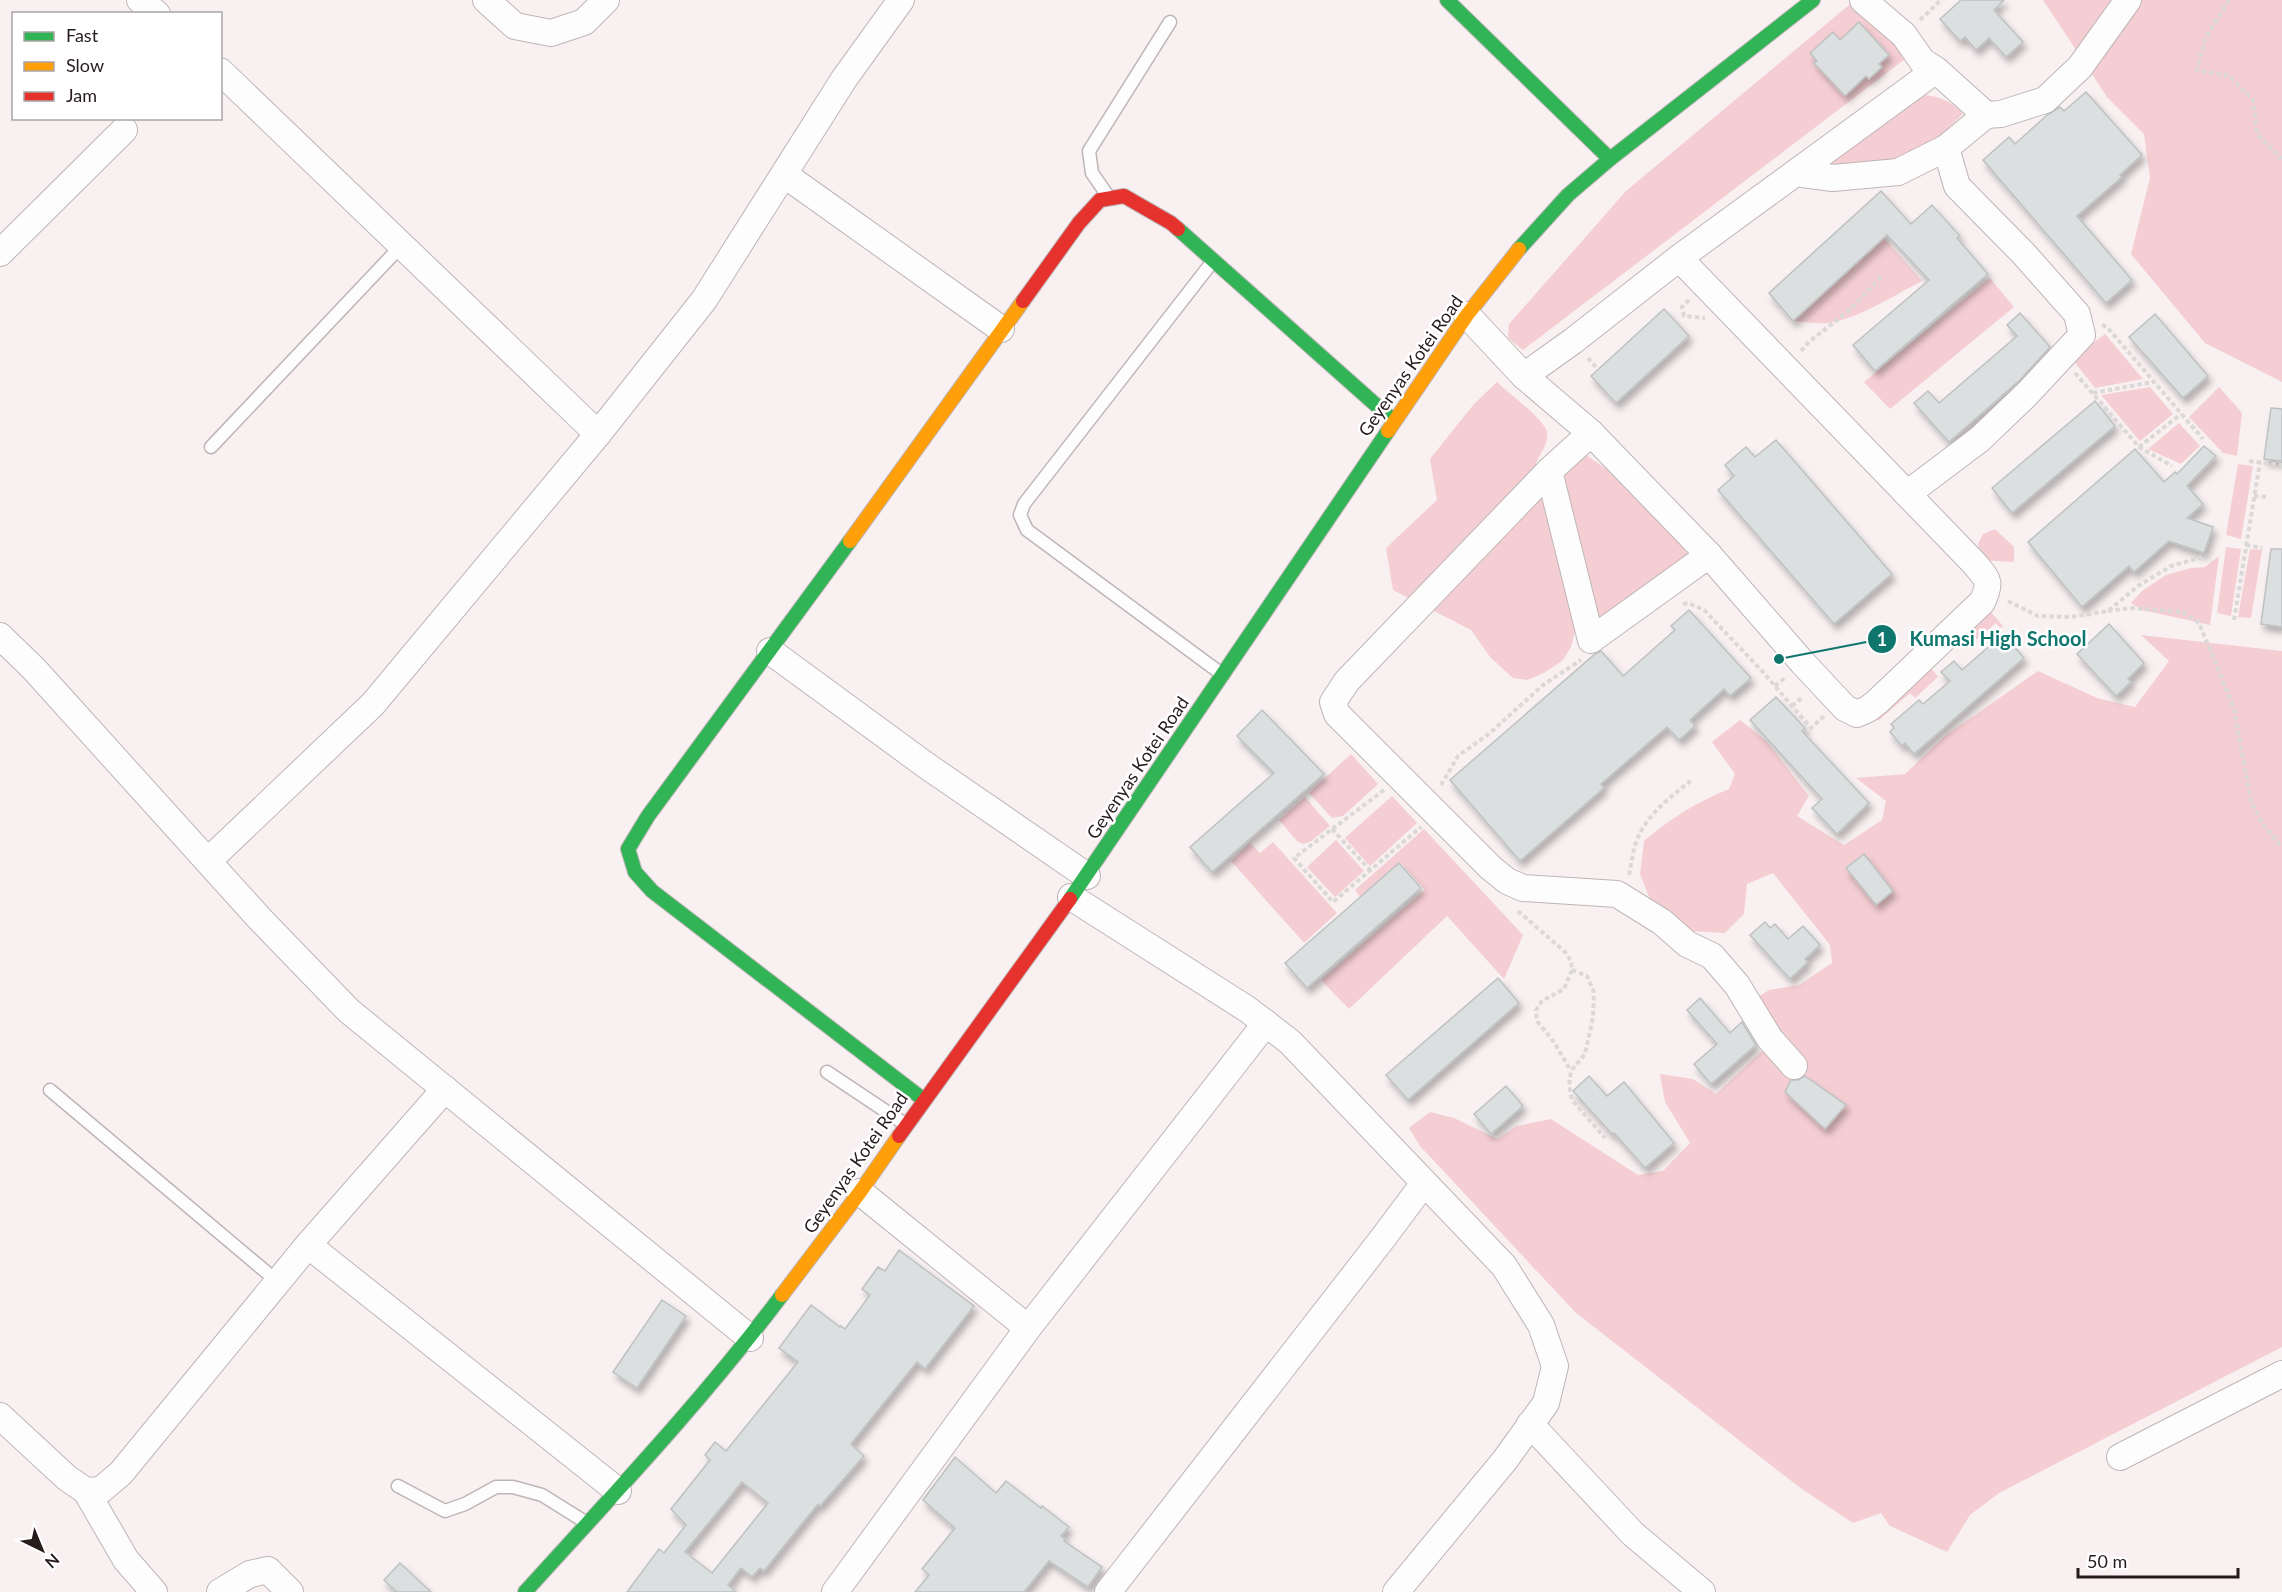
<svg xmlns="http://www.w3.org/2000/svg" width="2282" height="1592" font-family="Lato,sans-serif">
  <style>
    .green { fill: #f5ced3 }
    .building { fill: #dbdfe0; stroke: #bdc1c2; stroke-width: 1.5; fill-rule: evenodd; filter: url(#shadow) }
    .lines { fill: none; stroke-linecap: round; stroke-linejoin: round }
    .lane-casing { stroke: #bfb5b6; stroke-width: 15 }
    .street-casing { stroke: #bfb5b6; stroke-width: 28 }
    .fast-casing { stroke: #bfb5b6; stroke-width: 16 }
    .slow-casing { stroke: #bfb5b6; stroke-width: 16 }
    .jam-casing { stroke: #bfb5b6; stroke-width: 16 }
    .path { stroke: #dbd8d8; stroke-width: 4; stroke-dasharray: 4.5 3; stroke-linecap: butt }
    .lane { stroke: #fefdfd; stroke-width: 12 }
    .street { stroke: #fefdfd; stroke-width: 26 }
    .fast { stroke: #30b455; stroke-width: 14 }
    .slow { stroke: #ff9f0a; stroke-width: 14 }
    .jam { stroke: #e5322d; stroke-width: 14 }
    .labels { text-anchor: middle; stroke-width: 5; stroke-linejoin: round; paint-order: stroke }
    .street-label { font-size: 18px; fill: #271b1c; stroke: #fff }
    .leader { fill: none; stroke: #0f766e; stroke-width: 2 }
    .callout-dot { fill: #0f766e; stroke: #fff; stroke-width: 2 }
    .mark-label { font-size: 18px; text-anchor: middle; font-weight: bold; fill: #fff }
    .callout-label { font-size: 20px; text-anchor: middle; font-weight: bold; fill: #0f766e; stroke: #fff; stroke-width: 5; stroke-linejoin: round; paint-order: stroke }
  </style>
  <defs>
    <filter id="shadow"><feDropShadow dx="3.5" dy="6" stdDeviation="3" flood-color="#0004"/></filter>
  </defs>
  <rect width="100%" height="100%" fill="#f8f0f1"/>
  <g class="green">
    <polygon points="1855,0 1909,56 1523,350 1508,338 1509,324 1626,191"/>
    <polygon points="2043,0 2282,0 2282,382 2205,343 2131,254 2150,178 2144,134 2107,97"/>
    <path d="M1915,94c18,1 36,5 48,20l-47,45 -97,12z"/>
    <path d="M1884,238l38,43c-30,15 -61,37 -95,42 -10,1 -22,-1 -33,-2z"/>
    <polygon points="1990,278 2014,307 1890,409 1864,382"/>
    <polygon points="2105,334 2143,379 2095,388 2072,359"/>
    <path d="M1497,382c11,11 47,37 50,50 2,11 -7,22 -11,31l39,168 -4,16 -8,13 -19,13 -17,7 -14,-2 -23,-21 -19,-27 -78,-40 -7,-42 51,-48 -7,-41 44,-55z"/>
    <polygon points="2150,387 2173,414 2140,441 2101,395"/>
    <polygon points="2219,387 2242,413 2237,456 2223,453 2189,417"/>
    <polygon points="2179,423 2200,446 2181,464 2148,449"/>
    <polygon points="1586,455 1645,495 1688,555 1606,616 1593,616 1560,473"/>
    <polygon points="2238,464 2253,466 2241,539 2226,535"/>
    <polygon points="1995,529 2014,547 2014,562 1981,560 1978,544 1983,534"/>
    <polygon points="2226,547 2241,549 2231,616 2217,613"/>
    <polygon points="2250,549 2262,550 2251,618 2238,617"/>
    <polygon points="2219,556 2210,625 2142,610 2131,603 2142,591 2166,575 2191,568 2205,567"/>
    <polygon points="1988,609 2003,626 2000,628 1996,623 1972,643 1962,631"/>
    <path d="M2141,635l141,16v696l-283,146 -29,22 -23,37 -57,-26 -9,-13 -28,10 -54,-36 -224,-175 -155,-166 -11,-18 21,-16 24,6 43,21 20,-13 34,-7 87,56 25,-4 27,-28 -25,-41 -5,-28 33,5 23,15 47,-44 -11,-49 17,-11 30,-5 33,-22 -2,-18 -57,-72 -26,11 -3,30 -19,19 -34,-2 -37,-22 -14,-35 4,-33c29,-24 51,-38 85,-52l6,-15 -23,-32 28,-22 26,21 43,55 -12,20 47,29 38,-25 4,-19 -30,-23 49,-4 40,-38 93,-65 59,27 38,9 34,-46z"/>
    <polygon points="1925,660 1938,677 1915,698 1910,693 1878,721 1869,710"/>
    <polygon points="1351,754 1378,784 1343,816 1332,818 1309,793"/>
    <polygon points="1392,796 1417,823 1370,866 1345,838"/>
    <polygon points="1305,797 1330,826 1310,842 1303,844 1297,841 1279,820"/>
    <polygon points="1424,829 1523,935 1504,979 1447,916 1349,1009 1321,980 1425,890 1400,862 1360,897 1355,890"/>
    <polygon points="1336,840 1364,871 1335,897 1307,867"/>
    <polygon points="1273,842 1337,913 1304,943 1231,861 1250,843 1260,853"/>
  </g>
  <g class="building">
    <polygon points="1961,0 2004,0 1994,10 2023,42 2006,57 1989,38 1976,50 1965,37 1960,41 1940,19"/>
    <polygon points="1859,22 1889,55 1879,64 1882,67 1869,79 1866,76 1845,96 1814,63 1817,61 1810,53 1833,32 1840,40"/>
    <polygon points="2086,92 2142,155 2120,175 2122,177 2077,216 2132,280 2106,303 1983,160 2009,137 2015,144 2047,115 2060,107 2064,111"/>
    <polygon points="1881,191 1911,224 1932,205 1960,236 1957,238 1988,274 1875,371 1853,345 1929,280 1887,235 1793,321 1769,293"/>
    <polygon points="1664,309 1689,336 1616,403 1591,376"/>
    <polygon points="2020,313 2050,347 2020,380 1949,442 1914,403 1928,391 1939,403 2017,336 2007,325"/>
    <polygon points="2155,314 2208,376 2183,398 2129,337"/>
    <polygon points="2095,401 2115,426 2012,513 1992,488"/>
    <polygon points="2271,408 2282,409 2282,461 2264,459"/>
    <polygon points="1776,440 1892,574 1834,624 1718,490 1734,476 1725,465 1746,447 1755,457"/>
    <polygon points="2204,446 2216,456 2187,486 2203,504 2187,518 2213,527 2204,553 2169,541 2134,572 2129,566 2082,607 2028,542 2135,449 2164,482 2175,472 2177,474"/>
    <polygon points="2271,549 2282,549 2282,627 2261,624"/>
    <polygon points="1689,610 1751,678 1730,696 1724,689 1690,720 1695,726 1679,740 1667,727 1601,784 1604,788 1520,861 1450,780 1595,654 1601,651 1623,676 1675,630 1671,626"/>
    <polygon points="2109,624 2144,663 2128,679 2131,682 2116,696 2077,654"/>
    <polygon points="2003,634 2024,658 1914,754 1905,743 1902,746 1890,732 1894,728 1891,724 1919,700 1923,704 1950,681 1941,672 1954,661 1962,670"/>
    <polygon points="1776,697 1805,728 1802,731 1869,803 1837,834 1812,808 1822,799 1750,720"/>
    <polygon points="1262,710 1324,774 1212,872 1190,847 1274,773 1237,736"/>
    <polygon points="1864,854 1893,891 1876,905 1846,868"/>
    <polygon points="1399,863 1421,888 1307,988 1285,963"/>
    <polygon points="1765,922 1770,928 1775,924 1788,939 1803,926 1820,945 1805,959 1808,962 1790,979 1750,935"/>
    <polygon points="1498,978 1519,1003 1408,1100 1386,1075"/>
    <polygon points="1700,998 1730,1033 1742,1022 1756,1045 1711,1084 1694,1064 1717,1044 1687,1010"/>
    <polygon points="1589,1076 1607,1096 1624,1082 1674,1143 1645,1168 1614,1133 1612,1134 1573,1091"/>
    <polygon points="1805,1076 1846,1105 1825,1129 1785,1092 1791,1080 1798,1080"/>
    <polygon points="1506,1086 1523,1106 1491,1134 1474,1114"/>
    <path d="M899,1250l75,56 -49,63 -8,-7 -66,82 13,12 -44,50 -2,-2 -54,67 -4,-3 -8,9 -11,-9 -13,17 8,7h-109l32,-43 5,4 22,-28 -15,-16 39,-49 -5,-5 10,-13 11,9 72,-89 -19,-14 32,-43 29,22 1,-1 4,3 25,-34 -8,-6 16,-22 7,4zM742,1482l26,21 -56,70 -27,-21z"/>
    <polygon points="662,1300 686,1316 637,1388 613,1372"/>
    <polygon points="955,1457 996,1493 1006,1481 1041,1508 1042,1506 1069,1527 1061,1536 1066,1540 1064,1541 1102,1567 1088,1587 1049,1561 1024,1592 915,1592 929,1575 922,1569 955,1528 923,1500"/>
    <polygon points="400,1563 431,1592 397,1592 384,1580"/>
  </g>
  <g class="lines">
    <defs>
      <g id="lane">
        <polyline points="1108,196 1092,173 1089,151 1170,22"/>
        <polyline points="1213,261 1024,504 1020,515 1027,530 1223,675"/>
        <polyline points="211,447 402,245"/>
        <polyline points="827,1072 905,1124"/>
        <polyline points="50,1090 278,1282"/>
        <polyline points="398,1486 445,1511 465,1504 496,1487 513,1487 542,1495 587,1523"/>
      </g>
      <g id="street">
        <polyline points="140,0 157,14"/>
        <polyline points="486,0 515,26 551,33 584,22 606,0"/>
        <polyline points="1936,70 1986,115 2001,114 2045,100 2080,67 2128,0"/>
        <polyline points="220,71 598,434"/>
        <polyline points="1795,173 1833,178 1898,172 1946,148"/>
        <polyline points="785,175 1001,329"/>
        <polyline points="0,253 124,130"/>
        <path d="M1467,315l57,61 67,57 118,122 93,107 43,46 12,6 11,-5 9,-7 105,-100c10,-21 6,-22 -8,-39l-295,-305"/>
        <polyline points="1524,376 1573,341 1679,258 1936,70 1922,61 1904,35 1863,0"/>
        <polyline points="1591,433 1549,471 1347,681 1333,702 1337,714 1491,868 1507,881 1523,888 1617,894 1662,922 1687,944 1712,956 1737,985 1770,1039 1794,1066"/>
        <polyline points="1549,471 1591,640 1709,555"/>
        <polyline points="1907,494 1980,439 2026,395 2082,335 2077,314 2023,253 1957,186 1946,148 1986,115"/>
        <polyline points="0,636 34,669 260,919 349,1011 750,1338"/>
        <polyline points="770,651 927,766 1087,876"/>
        <polyline points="208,861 373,704 598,434 704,300 844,79 901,0"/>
        <polyline points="1071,897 1247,1009 1290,1042 1504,1266 1541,1325 1555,1366 1546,1403 1505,1460 1396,1592"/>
        <polyline points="860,1192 1028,1328"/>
        <polyline points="308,1245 618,1491"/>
        <polyline points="0,1416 67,1478 86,1491 101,1490 121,1473 308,1245 445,1089"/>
        <polyline points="1530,1424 1633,1534 1702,1592"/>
        <polyline points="2120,1457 2282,1374"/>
        <polyline points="86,1491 126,1560 154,1592"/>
        <polyline points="220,1592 250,1574 268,1570 290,1592"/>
        <polyline points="835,1592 1028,1328 1266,1023"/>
        <polyline points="1108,1592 1383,1238 1424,1183"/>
      </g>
      <g id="fast">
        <polyline points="1447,0 1610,159"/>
        <polyline points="1178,229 1394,421"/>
        <polyline points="1519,249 1568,195 1610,159 1813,0"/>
        <polyline points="850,541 648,816 628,849 635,872 652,891 924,1100"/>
        <polyline points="1070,899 1388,431"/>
        <path d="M525,1592c88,-97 178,-192 257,-297"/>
      </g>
      <g id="slow">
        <polyline points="1388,431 1467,315 1519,249"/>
        <polyline points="850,541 1023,301"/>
        <polyline points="782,1295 860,1192 899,1136"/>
      </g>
      <g id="jam">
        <polyline points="1023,301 1079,223 1100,200 1124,196 1171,223 1178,229"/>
        <polyline points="899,1136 1070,899"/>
      </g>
    </defs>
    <use href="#lane" class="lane-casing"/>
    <use href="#street" class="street-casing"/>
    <use href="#fast" class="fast-casing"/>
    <use href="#slow" class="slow-casing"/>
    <use href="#jam" class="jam-casing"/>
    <g class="path">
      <polyline points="2229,0 2205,39 2197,70 2229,76 2253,100 2257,134 2282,159"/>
      <polyline points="1920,20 1941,0"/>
      <polyline points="1689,300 1682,307 1684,316 1705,318"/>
      <polyline points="2102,325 2107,327 2203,439"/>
      <polyline points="1801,351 1809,342 1851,309 1882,276"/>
      <polyline points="1588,358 1596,367"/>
      <polyline points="2075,373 2139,447 2172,466"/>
      <polyline points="2093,393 2153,382"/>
      <polyline points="2139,447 2181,414"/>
      <polyline points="2249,461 2282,465"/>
      <polyline points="2254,496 2269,497"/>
      <polyline points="2246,545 2262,548"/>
      <polyline points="2008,601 2038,616 2071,617 2108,611 2138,586 2171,566 2206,556"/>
      <polyline points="1683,604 1688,603 1704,610 1762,671 1811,728 1824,716"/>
      <polyline points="2108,611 2130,608 2183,612 2199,623 2234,708 2251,802 2264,826 2282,847"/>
      <polyline points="2234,620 2260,462"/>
      <polyline points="1775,686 1786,677"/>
      <polyline points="1792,706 1803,697"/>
      <polyline points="1441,785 1458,756 1490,733 1543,685 1581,660"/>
      <polyline points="1384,790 1294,858 1333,902 1421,827"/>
      <polyline points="1332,829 1370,870"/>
      <path d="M1629,875c3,-14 4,-29 11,-42 12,-23 33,-38 53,-54"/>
      <polyline points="1518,911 1565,952 1571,961 1572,970 1564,989 1542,1001 1536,1010 1537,1021 1554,1042 1571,1071"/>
      <polyline points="1572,970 1587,976 1594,992 1593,1017 1585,1054 1571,1071 1569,1085 1572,1100 1605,1138"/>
    </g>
    <use href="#lane" class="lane"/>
    <use href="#street" class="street"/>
    <use href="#fast" class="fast"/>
    <use href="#slow" class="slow"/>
    <use href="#jam" class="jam"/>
  </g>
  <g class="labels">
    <g class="street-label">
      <text transform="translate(1411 366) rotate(-55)" y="6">Geyenyas Kotei Road</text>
      <text transform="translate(1138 768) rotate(-56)" y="6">Geyenyas Kotei Road</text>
      <text transform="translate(856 1163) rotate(-55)" y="6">Geyenyas Kotei Road</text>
    </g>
  </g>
  <path class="leader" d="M1779 659L1882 639"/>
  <g class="callout-dot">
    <circle cx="1779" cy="659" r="6"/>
    <circle cx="1882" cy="639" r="15"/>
  </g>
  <g class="mark-label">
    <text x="1882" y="646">1</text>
  </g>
  <g class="callout-label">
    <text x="1998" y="646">Kumasi High School</text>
  </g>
  <rect x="12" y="12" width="210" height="108" fill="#ffffff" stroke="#a9a4a4" stroke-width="1.5"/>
  <rect x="24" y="32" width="30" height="9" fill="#30b455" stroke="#a9a4a4" stroke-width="1.5"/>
  <text x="66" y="42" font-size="18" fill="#271b1c">Fast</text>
  <rect x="24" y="62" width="30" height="9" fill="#ff9f0a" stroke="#a9a4a4" stroke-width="1.5"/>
  <text x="66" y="72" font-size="18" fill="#271b1c">Slow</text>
  <rect x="24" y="92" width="30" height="9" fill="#e5322d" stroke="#a9a4a4" stroke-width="1.5"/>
  <text x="66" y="102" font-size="18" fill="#271b1c">Jam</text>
  <g transform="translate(42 1550) rotate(137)" stroke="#ffffff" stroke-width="4.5" paint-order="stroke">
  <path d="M0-4.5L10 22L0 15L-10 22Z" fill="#271b1c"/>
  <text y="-9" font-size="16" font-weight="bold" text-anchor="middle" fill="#271b1c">N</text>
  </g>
  <path d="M2078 1568v9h160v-9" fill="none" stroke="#271b1c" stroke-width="3"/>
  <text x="2087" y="1568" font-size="18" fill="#271b1c" stroke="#ffffff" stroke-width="4.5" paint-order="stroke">50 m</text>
</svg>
